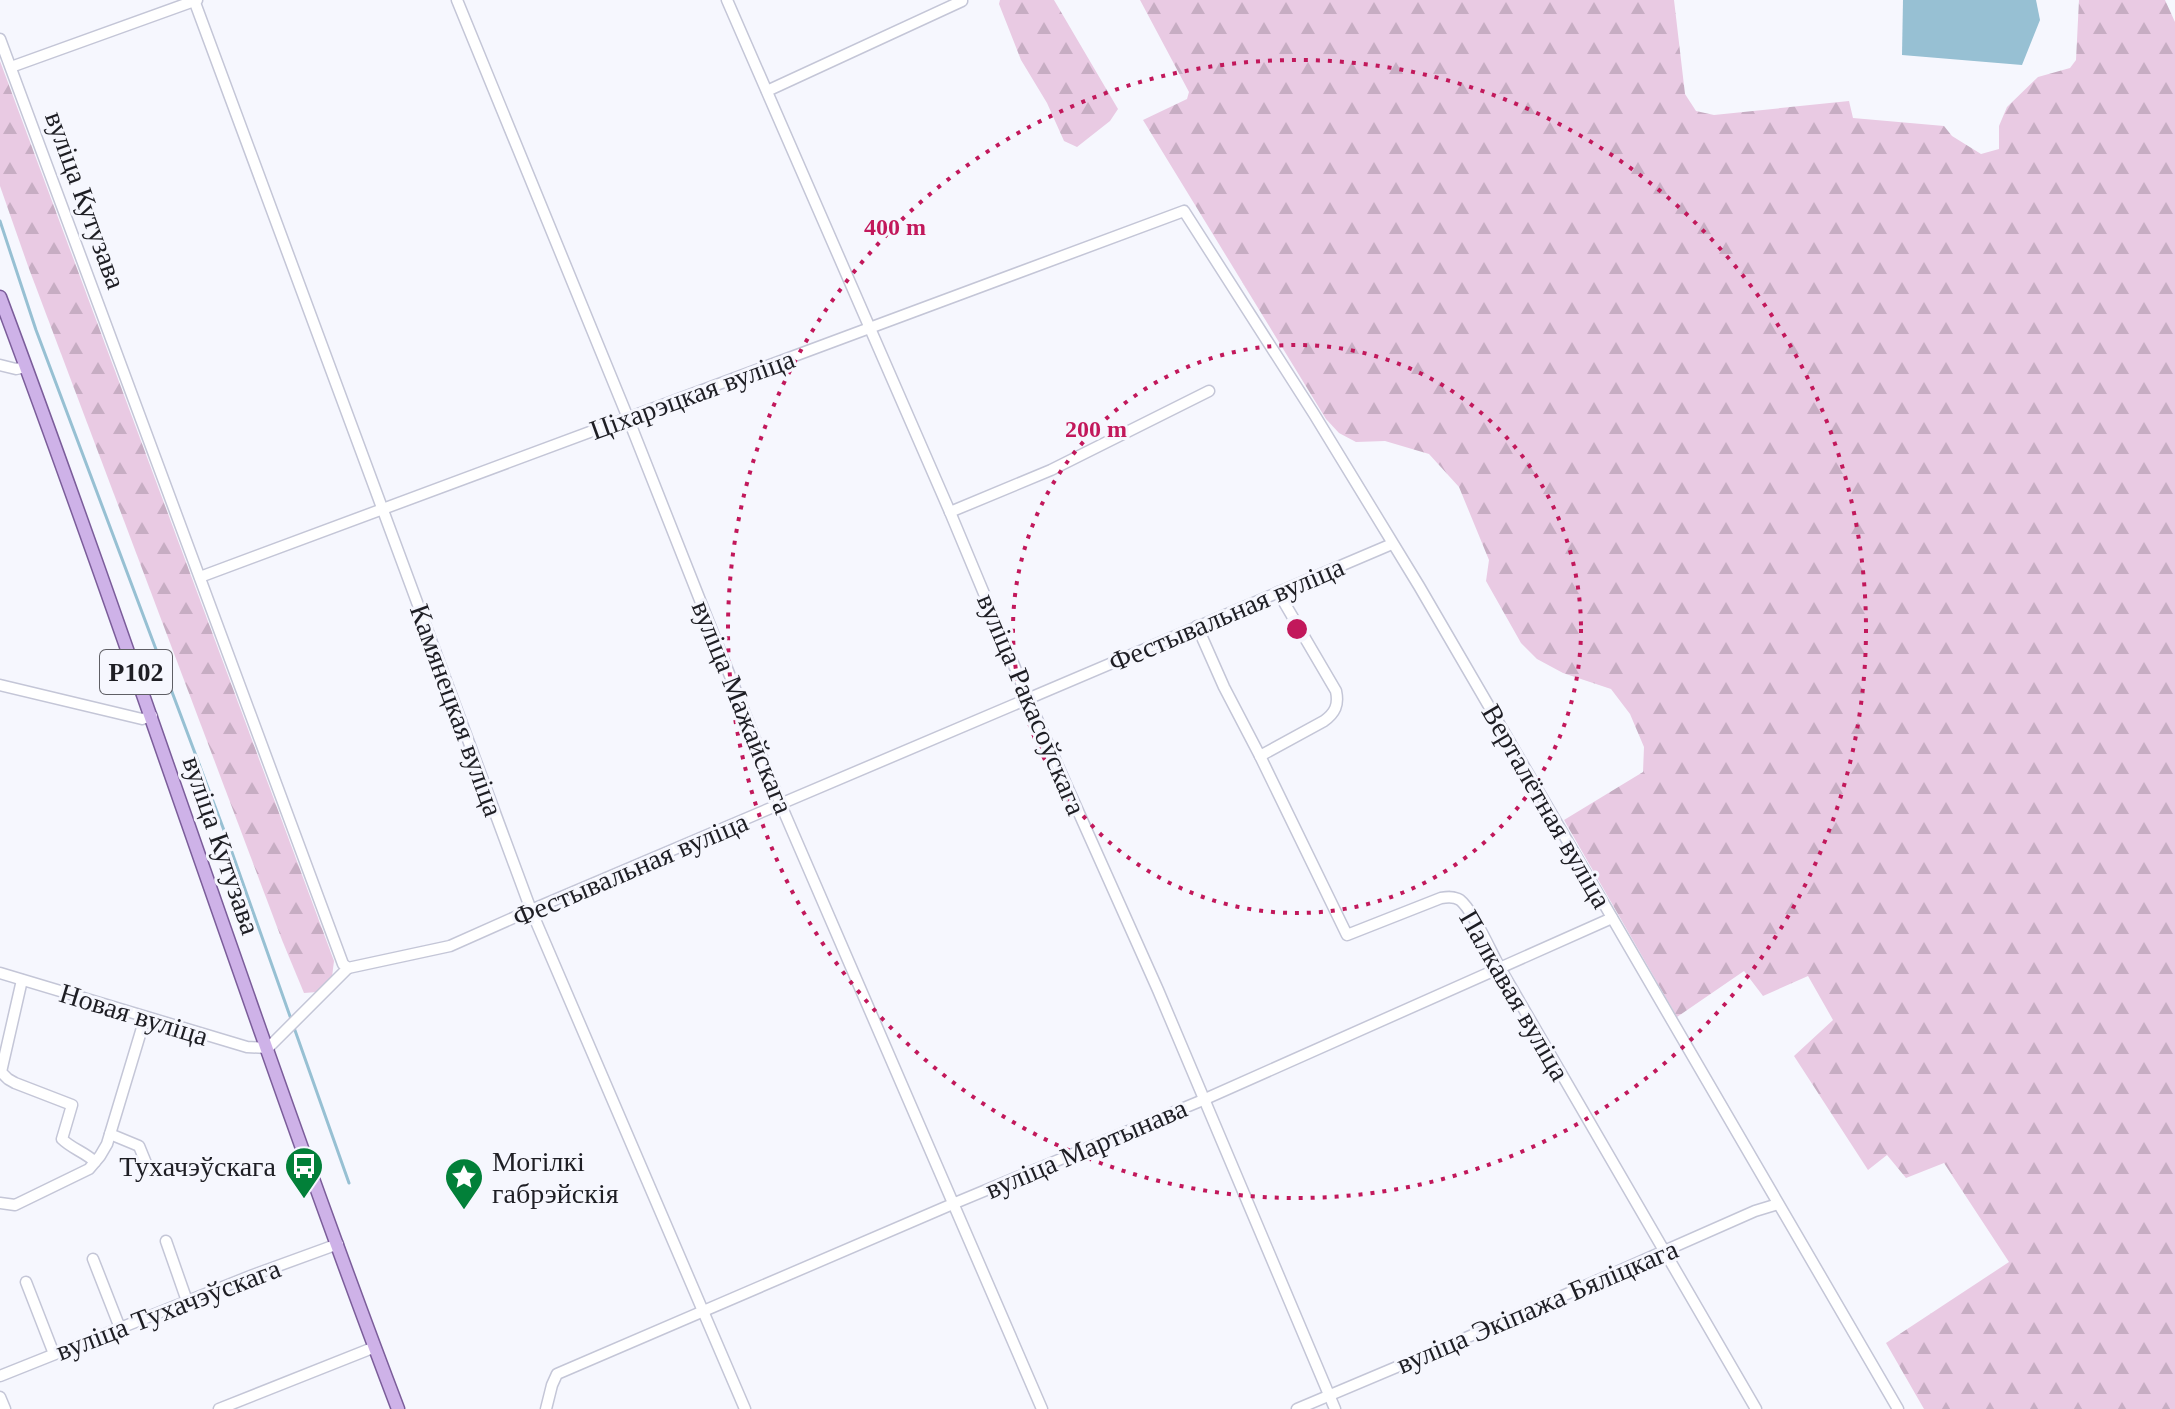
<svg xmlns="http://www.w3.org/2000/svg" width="2175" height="1409" font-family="Georgia,serif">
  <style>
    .forest { fill: url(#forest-firs) }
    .water { fill: #97c0d3 }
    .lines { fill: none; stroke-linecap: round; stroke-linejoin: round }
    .stream { stroke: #97c0d3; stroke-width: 3 }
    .minor-casing { stroke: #c4c6d7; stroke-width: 13 }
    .major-casing { stroke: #7b5d9a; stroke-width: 15 }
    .minor { stroke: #fff; stroke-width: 10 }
    .major { stroke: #ceb2e8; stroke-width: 12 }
    .ring { fill: none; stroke: #c2185b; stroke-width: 4; stroke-dasharray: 4 8 }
    .labels { text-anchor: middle; stroke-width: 6; stroke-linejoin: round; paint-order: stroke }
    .shield { fill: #f6f7fe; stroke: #5f5f65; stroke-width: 2 }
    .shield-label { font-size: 26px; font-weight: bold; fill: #1e1e24 }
    .street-label { font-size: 28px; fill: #1e1e24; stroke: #f6f7fe }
    .poi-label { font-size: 28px; fill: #1e1e24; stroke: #f6f7fe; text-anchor: start }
    .centre { fill: #c2185b; stroke: #f6f7fe; stroke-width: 4 }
    .ring-label { font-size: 24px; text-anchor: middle; font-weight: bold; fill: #c2185b; stroke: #f6f7fe; stroke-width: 6; stroke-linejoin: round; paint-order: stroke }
  </style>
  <defs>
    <pattern id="forest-firs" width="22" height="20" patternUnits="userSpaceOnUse" patternTransform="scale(2)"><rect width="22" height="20" fill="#e9cae3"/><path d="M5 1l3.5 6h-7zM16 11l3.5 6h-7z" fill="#c7adc3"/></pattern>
  </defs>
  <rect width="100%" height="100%" fill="#f6f7fe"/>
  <g class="forest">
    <polygon points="1000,0 1054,0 1118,109 1110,121 1077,147 1064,141 1047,103 1021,60 999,4"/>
    <polygon points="1140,0 1674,0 1685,94 1696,111 1714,115 1849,101 1853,118 1944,126 1952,136 1981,154 1999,149 1999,126 2007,107 2038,77 2070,68 2076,60 2079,0 2165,0 2175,22 2175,1409 1924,1409 1886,1343 2009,1262 1944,1163 1906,1178 1887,1155 1868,1170 1794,1056 1833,1020 1808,976 1763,996 1744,971 1677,1017 1564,820 1643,772 1644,747 1630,714 1611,689 1563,673 1537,659 1521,643 1486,581 1489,560 1459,487 1429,454 1385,441 1356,442 1339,433 1326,419 1143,120 1187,99 1189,92"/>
    <polygon points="0,61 334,961 332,977 317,992 304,993 282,940 28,266 0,186"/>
  </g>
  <polygon class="water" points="1903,0 2036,0 2040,20 2022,65 1902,55"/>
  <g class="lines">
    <polyline class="stream" points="0,221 36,330 228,841 349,1183"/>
    <defs>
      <g id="minor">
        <polyline points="194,0 531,910 745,1409"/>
        <polyline points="457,0 628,418 781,805 1042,1409"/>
        <polyline points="727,0 950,512 1028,699 1158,990 1335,1409"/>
        <polyline points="0,39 343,964 348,968 450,946 531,910 1392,544"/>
        <polyline points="11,67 197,0"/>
        <polyline points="767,91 962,1"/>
        <polyline points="0,365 16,369 26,367"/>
        <polyline points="950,512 1051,470 1209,391"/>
        <polyline points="200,577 1184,211 1314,414 1419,586 1898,1409"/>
        <path d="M1197,626l27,61 36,69 87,179 94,-37c6,-1 13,-2 19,2 13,10 31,52 40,68l256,441"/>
        <polyline points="0,685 142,719 152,716"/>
        <path d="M1260,756l64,-35c11,-8 15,-16 12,-30l-58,-99"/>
        <polyline points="0,973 247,1047 268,1048 348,968"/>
        <path d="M22,980l-21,92 7,7 7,4 57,22 -10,34c10,10 23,13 33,23"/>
        <polyline points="110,1134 139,1146 148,1168"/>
        <polyline points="0,1203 15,1205 89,1169 100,1156 107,1144 145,1018"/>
        <polyline points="166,1241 187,1301"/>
        <polyline points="93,1259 120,1328"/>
        <polyline points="26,1282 54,1354"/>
        <polyline points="0,1376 253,1275 338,1244"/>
        <polyline points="0,1397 5,1409"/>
        <polyline points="219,1409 375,1347"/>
        <polyline points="546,1409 552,1385 557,1374 955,1203 1203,1100 1612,918"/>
        <polyline points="1297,1409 1501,1323 1755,1211 1778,1204"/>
      </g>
      <path id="major" d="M0,297c138,369 258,744 398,1112"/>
    </defs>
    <use href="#minor" class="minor-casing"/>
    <use href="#major" class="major-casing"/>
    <use href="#minor" class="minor"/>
    <use href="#major" class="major"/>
  </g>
  <g class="ring">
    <circle cx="1297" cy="629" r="284"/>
    <circle cx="1297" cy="629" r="569"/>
  </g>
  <defs>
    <symbol id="bus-pin" viewBox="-11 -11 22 30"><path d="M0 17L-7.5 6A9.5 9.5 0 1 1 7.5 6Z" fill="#028039" stroke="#f6f7fe"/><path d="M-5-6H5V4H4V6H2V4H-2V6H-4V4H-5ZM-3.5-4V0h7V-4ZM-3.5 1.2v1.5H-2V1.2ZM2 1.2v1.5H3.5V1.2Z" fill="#fff"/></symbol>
    <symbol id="sight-pin" viewBox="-11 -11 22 30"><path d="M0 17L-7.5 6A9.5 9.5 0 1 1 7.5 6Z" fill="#028039" stroke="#f6f7fe"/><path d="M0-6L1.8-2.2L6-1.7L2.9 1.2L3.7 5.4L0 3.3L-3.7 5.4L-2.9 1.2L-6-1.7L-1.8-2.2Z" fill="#fff"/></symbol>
  </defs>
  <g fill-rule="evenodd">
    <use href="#bus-pin" x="282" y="1144" width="44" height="60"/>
    <use href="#sight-pin" x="442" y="1155" width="44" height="60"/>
  </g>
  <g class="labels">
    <rect class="shield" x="100" y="650" width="72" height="44" rx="6"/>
    <g class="shield-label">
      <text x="136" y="681">Р102</text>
    </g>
    <g class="street-label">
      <text transform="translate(86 200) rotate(70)" y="10">вуліца Кутузава</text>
      <text transform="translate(692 394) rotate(-20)" y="10">Ціхарэцкая вуліца</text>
      <text transform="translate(1226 614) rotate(-23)" y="10">Фестывальная вуліца</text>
      <text transform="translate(1032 704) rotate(67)" y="10">вуліца Ракасоўскага</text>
      <text transform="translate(743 707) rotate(68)" y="10">вуліца Мажайскага</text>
      <text transform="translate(457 710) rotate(70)" y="10">Камянецкая вуліца</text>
      <text transform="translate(1547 806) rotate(60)" y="10">Верталётная вуліца</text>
      <text transform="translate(222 845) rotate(71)" y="10">вуліца Кутузава</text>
      <text transform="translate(630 869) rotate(-23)" y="10">Фестывальная вуліца</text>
      <text transform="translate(1515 995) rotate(60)" y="10">Палкавая вуліца</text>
      <text transform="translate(134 1014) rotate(17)" y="10">Новая вуліца</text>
      <text transform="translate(1086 1148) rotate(-23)" y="10">вуліца Мартынава</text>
      <text transform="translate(1537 1306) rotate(-23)" y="10">вуліца Экіпажа Бяліцкага</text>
      <text transform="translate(168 1309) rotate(-21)" y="10">вуліца Тухачэўскага</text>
    </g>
    <g class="poi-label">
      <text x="492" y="1171">Могілкі<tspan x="492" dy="32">габрэйскія</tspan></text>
      <text x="276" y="1176" text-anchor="end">Тухачэўскага</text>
    </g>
  </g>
  <circle cx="1297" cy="629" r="12" class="centre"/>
  <g class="ring-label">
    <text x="895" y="235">400 m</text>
    <text x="1096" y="437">200 m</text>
  </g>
</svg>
